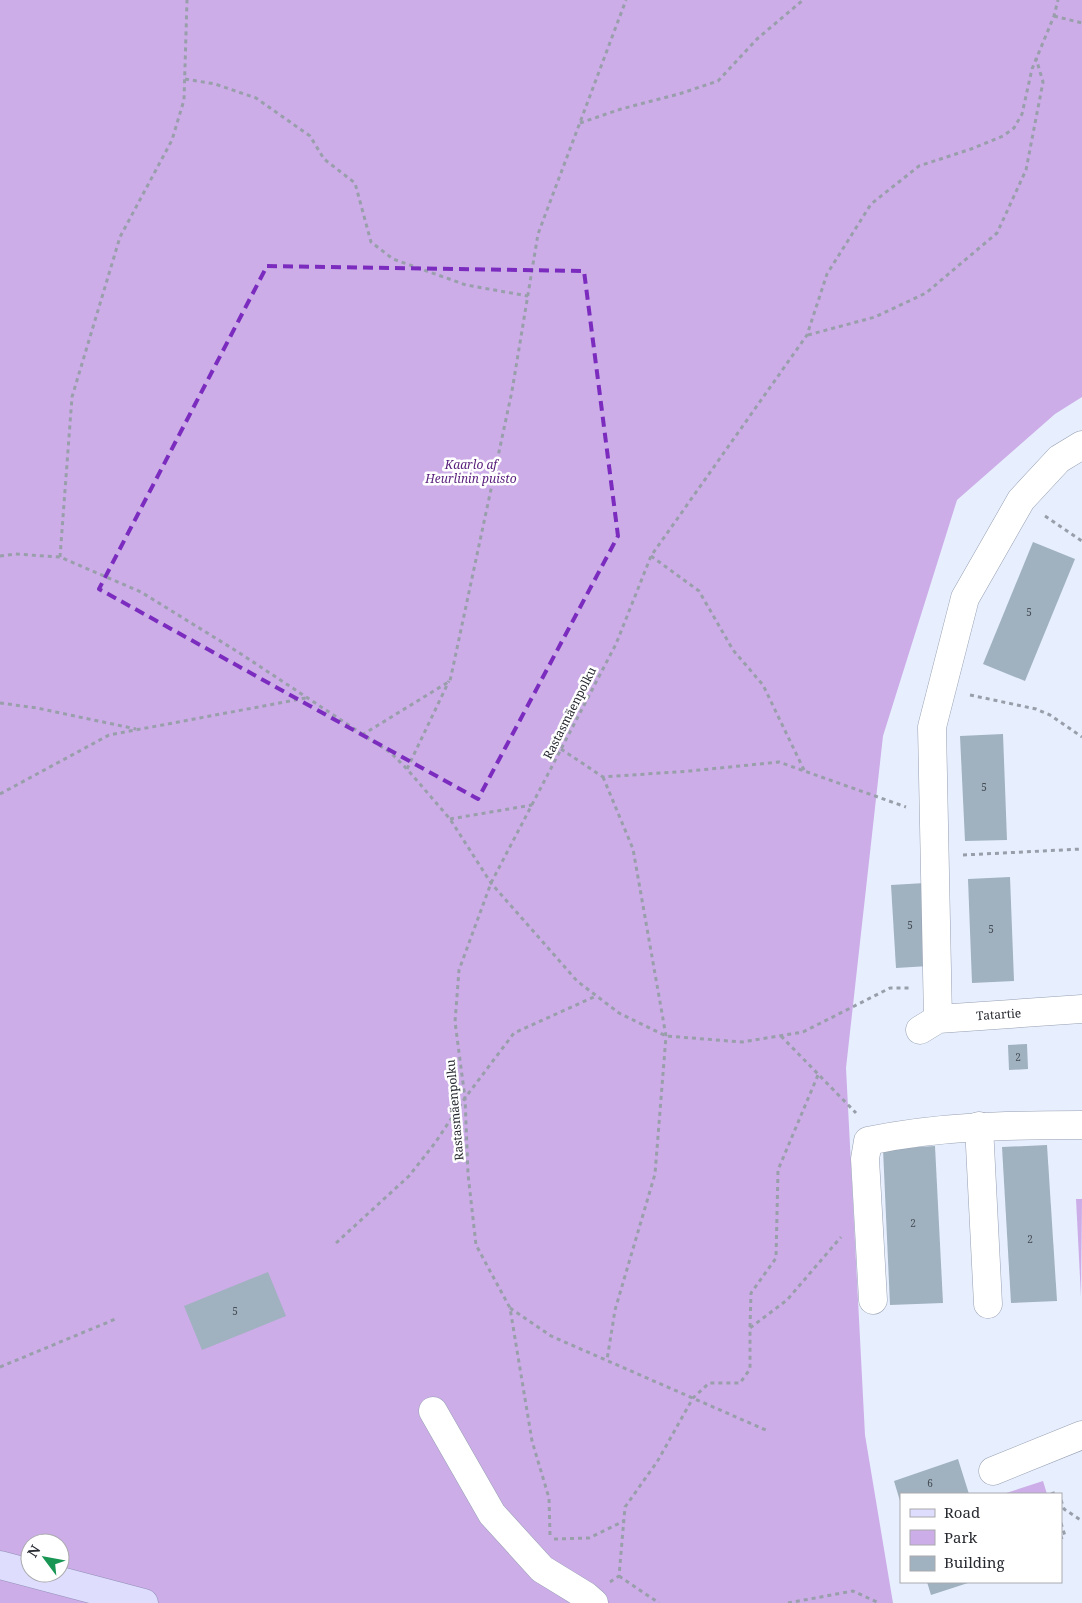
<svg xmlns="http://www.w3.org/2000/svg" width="1082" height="1603" font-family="'Noto Serif',serif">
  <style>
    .green { fill: #ccade8; fill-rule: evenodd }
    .building { fill: #a0b1bf }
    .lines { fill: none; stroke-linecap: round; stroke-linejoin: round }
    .minor-casing { stroke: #969fb1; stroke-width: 29 }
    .major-casing { stroke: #9090b6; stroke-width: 29 }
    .path { stroke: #999faa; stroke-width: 3; stroke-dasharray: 4 4; stroke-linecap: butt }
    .minor { stroke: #fff; stroke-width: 28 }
    .major { stroke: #dfddfe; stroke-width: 28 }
    .marked { fill: none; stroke: #7b2cbf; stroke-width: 4; stroke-dasharray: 10 6; stroke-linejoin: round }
    .labels { text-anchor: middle; stroke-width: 5; stroke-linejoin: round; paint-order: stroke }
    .number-label { font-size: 10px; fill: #454c54 }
    .park-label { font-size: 12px; font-style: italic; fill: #561d7b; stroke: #fff }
    .street-label { font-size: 12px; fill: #272a31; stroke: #fff }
  </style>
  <rect width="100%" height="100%" fill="#e7effe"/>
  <g class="green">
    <path d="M0,0h1082v397l-27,17 -98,86 -74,236 -37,332 19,367 28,168h-893zM30,1543h30v30h-30z"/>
    <polygon points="1076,1199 1082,1199 1081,1297"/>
    <polygon points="1043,1481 1047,1494 1003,1494"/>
  </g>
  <g class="building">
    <polygon points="1033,542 1075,559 1025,681 983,664"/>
    <polygon points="1003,734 1007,840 965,841 960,736"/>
    <polygon points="1010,877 1014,981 972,983 968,879"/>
    <polygon points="925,883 929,966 896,968 891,885"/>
    <polygon points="1027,1044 1028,1069 1009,1070 1008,1045"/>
    <polygon points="1047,1145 1057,1301 1011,1303 1002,1147"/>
    <polygon points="935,1146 943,1303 890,1305 883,1149"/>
    <polygon points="268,1272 286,1316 202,1350 184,1306"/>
    <polygon points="958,1459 969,1494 901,1494 900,1501 894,1481"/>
    <polygon points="927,1582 971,1582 931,1595"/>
  </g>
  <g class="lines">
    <defs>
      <g id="minor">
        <polyline points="938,1019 932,727 965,598 1021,500 1059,459 1082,445"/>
        <path id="s1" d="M920,1030l18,-11 144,-10"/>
        <polyline points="979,1126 988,1304"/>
        <path d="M873,1300l-8,-141 3,-18c70,-15 142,-16 214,-16"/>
        <polyline points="433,1411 492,1514 542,1569 586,1596 594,1603"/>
        <polyline points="993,1471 1082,1435"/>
      </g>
      <polyline id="major" points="0,1565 144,1603"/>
    </defs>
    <use href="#minor" class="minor-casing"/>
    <use href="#major" class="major-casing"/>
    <g class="path">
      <polyline points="1054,16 1082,23"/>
      <polyline points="185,79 215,84 256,98 310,136 324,159 355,183 371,242 393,259 466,285 528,296"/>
      <polyline points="580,123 621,109 679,94 718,81 757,39 803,0"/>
      <polyline points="808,335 875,317 926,293 997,233 1026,170 1043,82 1036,58"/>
      <polyline points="1045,516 1082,541"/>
      <polyline points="0,556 15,554 60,557 141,592 238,652 391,753 407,769 450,819 491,883 577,981 619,1013 666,1036 742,1042 803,1032 890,988 910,988"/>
      <polyline points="651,556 699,591 733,650 763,685 804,770"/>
      <polyline points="60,557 72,397 120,237 172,140 184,100 187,0"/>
      <polyline points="970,695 1036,709 1050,715 1082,737"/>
      <polyline points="0,703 37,708 136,729"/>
      <polyline points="362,735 450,681 512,391 538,234 626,0"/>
      <polyline points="561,749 603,777 690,771 779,762 906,807"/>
      <polyline points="407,769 449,681"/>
      <polyline points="603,777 633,849 666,1036 655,1174 615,1310 607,1360"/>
      <polyline points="0,794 109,735 306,698"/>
      <polyline points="450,819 532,805"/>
      <polyline points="963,855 1082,849"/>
      <polyline points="781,1036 856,1113"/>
      <polyline points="336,1243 409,1176 435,1143 465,1098 514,1033 596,996"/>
      <polyline points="510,1308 551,1336 768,1431"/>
      <polyline points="750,1327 751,1293 776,1258 778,1170 818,1075"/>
      <polyline points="0,1367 118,1318"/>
      <polyline points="1051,1494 1057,1492 1058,1494"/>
      <polyline points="1061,1500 1064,1509 1082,1521"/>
      <polyline points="1061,1523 1065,1536 1061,1538"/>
      <polyline points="550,1535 549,1498 532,1441 510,1308 476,1245 468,1174 465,1098 455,1022 459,970 491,883 616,644 651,556 807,335 827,274 871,204 919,166 971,149 1003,136 1014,128 1022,114 1032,69 1054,16 1058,0"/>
      <polyline points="554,1539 589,1538 624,1521"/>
      <polyline points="619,1576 659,1603"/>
      <polyline points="610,1582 619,1576 625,1507 657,1462 693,1398 709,1383 740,1383 750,1369 750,1328 787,1300 841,1237"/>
      <polyline points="788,1603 853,1591 879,1603"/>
    </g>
    <use href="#minor" class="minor"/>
    <use href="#major" class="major"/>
  </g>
  <path class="marked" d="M267,266l317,5 34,265 -140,263 -379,-210z"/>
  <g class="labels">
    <g class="number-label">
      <text x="1029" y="616">5</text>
      <text x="984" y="791">5</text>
      <text x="910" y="929">5</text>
      <text x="991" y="933">5</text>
      <text x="1018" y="1061">2</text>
      <text x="913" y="1227">2</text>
      <text x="1030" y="1243">2</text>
      <text x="235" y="1315">5</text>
      <text x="930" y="1487">6</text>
    </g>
    <g class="park-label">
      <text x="471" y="469">Kaarlo af<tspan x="471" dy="14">Heurlinin puisto</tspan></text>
    </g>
    <g class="street-label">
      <text transform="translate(570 713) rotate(-63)" y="4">Rastasmäenpolku</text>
      <text dy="4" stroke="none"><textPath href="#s1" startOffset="82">Tatartie</textPath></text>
      <text transform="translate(455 1110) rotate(-95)" y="4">Rastasmäenpolku</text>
    </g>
  </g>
  <rect x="900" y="1493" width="162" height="90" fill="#ffffff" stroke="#a9aaad"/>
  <rect x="910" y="1509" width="25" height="8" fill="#dfddfe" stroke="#a9aaad"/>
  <text x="944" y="1518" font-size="15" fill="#272a31">Road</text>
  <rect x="910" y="1530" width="25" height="15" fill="#ccade8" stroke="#a9aaad"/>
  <text x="944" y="1543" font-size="15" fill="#272a31">Park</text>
  <rect x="910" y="1556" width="25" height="15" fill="#a0b1bf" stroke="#a9aaad"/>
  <text x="944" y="1568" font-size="15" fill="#272a31">Building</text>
  <g transform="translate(45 1558) rotate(302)"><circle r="24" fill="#ffffff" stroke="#a9aaad"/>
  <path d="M0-4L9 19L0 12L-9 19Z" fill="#199654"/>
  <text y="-8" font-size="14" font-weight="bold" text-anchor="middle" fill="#272a31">N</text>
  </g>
</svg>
